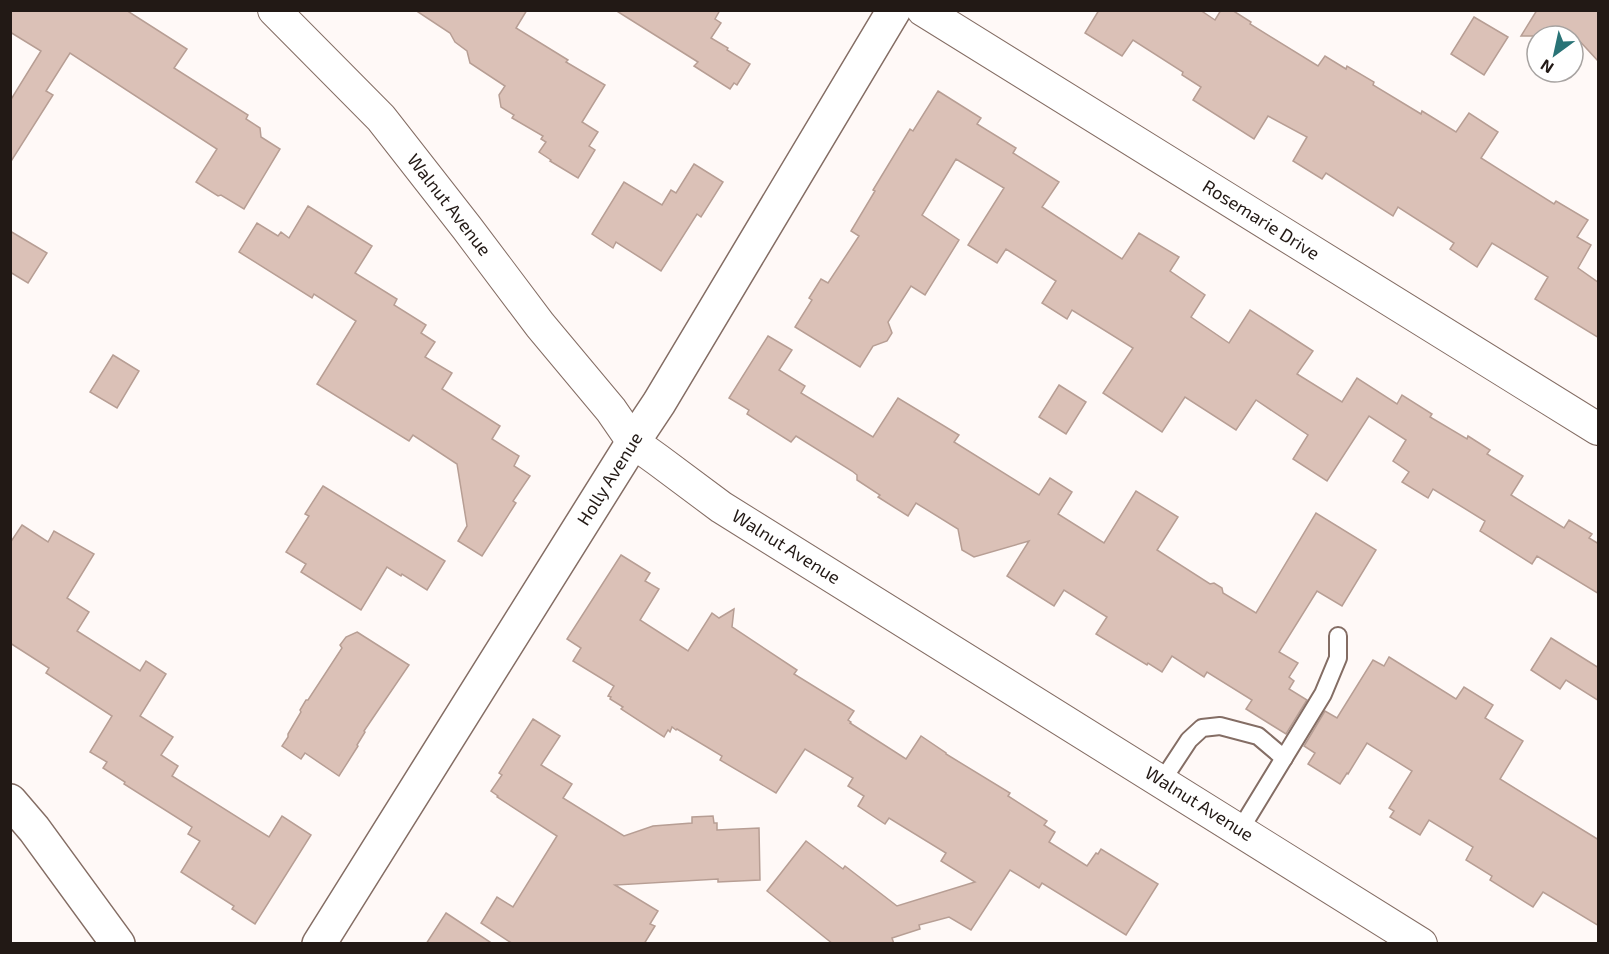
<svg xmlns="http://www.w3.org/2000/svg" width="1609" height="954" font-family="'Exo 2',sans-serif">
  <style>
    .building { fill: #dbc1b7; stroke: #b79e94; stroke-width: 1.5 }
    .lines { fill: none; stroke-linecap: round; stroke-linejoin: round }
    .service-casing { stroke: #846d64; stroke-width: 20 }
    .minor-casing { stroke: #846d64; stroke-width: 34 }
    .tertiary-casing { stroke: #846d64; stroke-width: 36 }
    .service { stroke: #fff; stroke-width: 16 }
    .minor { stroke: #fff; stroke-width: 32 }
    .tertiary { stroke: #fff; stroke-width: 33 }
    .labels { text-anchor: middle; stroke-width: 6; stroke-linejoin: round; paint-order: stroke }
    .street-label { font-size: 18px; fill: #221915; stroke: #fff }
  </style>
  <rect width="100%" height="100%" fill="#fff9f7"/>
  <g class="building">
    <polygon points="10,10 126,10 187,49 174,68 248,115 246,119 260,128 261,137 280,149 244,209 221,195 218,196 196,182 217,149 70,53 46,91 53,95 10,163 10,101 41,51 10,32"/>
    <polygon points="415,10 527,10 516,28 568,60 566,62 605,85 582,122 598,132 589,146 595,150 578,178 550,161 551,160 539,152 546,142 541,139 543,136 512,118 514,115 501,107 499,95 505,86 470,63 467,51 455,42 450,33"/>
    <polygon points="615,10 720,10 715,19 721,23 711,38 728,48 727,50 750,64 737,85 734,83 730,89 694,66 698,62"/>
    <polygon points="1099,10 1200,10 1215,20 1221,10 1232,10 1251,22 1250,24 1318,66 1325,56 1346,69 1347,66 1374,82 1373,85 1421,114 1422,111 1456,132 1469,113 1498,132 1481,158 1554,204 1556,201 1588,220 1577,237 1591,245 1578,268 1599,283 1599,338 1535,299 1548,277 1492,243 1477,267 1450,249 1454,243 1398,207 1393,216 1326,173 1322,179 1293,161 1307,137 1268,116 1254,139 1193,100 1201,87 1182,75 1183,72 1133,40 1122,56 1085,33"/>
    <polygon points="1537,10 1599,10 1599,62 1575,36 1521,36"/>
    <polygon points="1474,17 1508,37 1484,75 1451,54"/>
    <polygon points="938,91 981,118 977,124 1016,148 1013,153 1059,182 1042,207 1122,259 1139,233 1179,257 1170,271 1205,295 1191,317 1229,343 1250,310 1313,351 1297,374 1342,402 1357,378 1397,404 1402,395 1432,414 1430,417 1467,439 1468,436 1490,450 1487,454 1523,476 1511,495 1564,528 1569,520 1592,534 1589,538 1599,544 1599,594 1537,556 1532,564 1480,531 1485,521 1433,489 1428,498 1402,482 1409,472 1393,461 1406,440 1369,416 1327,481 1293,459 1308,435 1256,400 1236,430 1185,397 1162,432 1103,393 1133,348 1072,310 1067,319 1042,303 1056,281 1006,249 997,263 968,245 1004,188 956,159 922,215 959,240 925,295 911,286 888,322 892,333 887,341 873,346 860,367 795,327 812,300 809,298 821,279 828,283 859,236 851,231 875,191 873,190 910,129 913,131"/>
    <polygon points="694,164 723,182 701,217 697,214 661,271 616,242 613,248 592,234 624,182 662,205 671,190 676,193"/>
    <polygon points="308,206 372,246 355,273 397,299 394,305 426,325 421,333 435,342 425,357 452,373 442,389 500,426 492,439 519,456 514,466 530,476 513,501 516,503 482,556 458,541 467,526 457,464 413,435 409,441 317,384 356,321 314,294 312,298 239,252 257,223 278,236 281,232 289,238"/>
    <polygon points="10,231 47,253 28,283 10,272"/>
    <polygon points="768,336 792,350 779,370 805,386 801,393 873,437 898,398 959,435 954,442 1039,495 1050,478 1072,492 1058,514 1104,543 1136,491 1178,517 1157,550 1210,584 1214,583 1222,588 1223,593 1256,613 1316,513 1376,550 1342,606 1317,591 1279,652 1298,663 1289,677 1294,681 1289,689 1307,700 1286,734 1246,709 1252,700 1207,672 1204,677 1172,656 1162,672 1148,663 1147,665 1096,634 1107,617 1064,590 1054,606 1007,576 1029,541 974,557 962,550 958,529 916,503 908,516 878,497 880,495 857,480 857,475 852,471 796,436 791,442 747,414 749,410 729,398"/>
    <polygon points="113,355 139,371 117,408 90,392"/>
    <polygon points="1059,385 1086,402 1066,434 1039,417"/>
    <polygon points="323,486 445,561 427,590 402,574 401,576 387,567 361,610 301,572 306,564 286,552 309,516 305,514"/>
    <polygon points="22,525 48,542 54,531 94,554 67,598 89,612 77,631 140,671 146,661 166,674 140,716 173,737 161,755 178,766 172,776 269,837 282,816 311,835 255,924 232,909 234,906 181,872 200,841 188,834 192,827 124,784 125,782 103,768 107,762 90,752 112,716 46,673 49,668 10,643 10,543"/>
    <polygon points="621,555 650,573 645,581 659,589 640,620 688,651 712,613 719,618 734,609 732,627 797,670 794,674 854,711 848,720 851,722 850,723 906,759 921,736 946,753 946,754 1010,793 1008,796 1047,821 1044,825 1055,832 1049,842 1087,866 1096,853 1098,854 1101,849 1158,884 1126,935 1042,883 1039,888 1010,870 971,930 949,917 919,925 920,929 892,938 894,944 833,944 767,891 806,841 843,869 845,866 897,906 975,882 941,861 946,853 889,818 885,824 858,806 864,796 848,786 853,778 805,749 776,793 720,760 722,756 677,729 676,730 672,727 670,732 668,730 664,737 621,709 623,707 610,699 611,697 608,696 614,686 573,661 581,648 567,639"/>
    <polygon points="357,632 409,665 364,731 365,732 357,745 358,746 339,776 305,753 301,759 282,746 288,737 288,734 301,712 300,710 306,700 308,700 342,648 340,645 346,637"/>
    <polygon points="1551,638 1599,668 1599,701 1566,680 1560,689 1531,670"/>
    <polygon points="1389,657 1456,699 1464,687 1493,705 1485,718 1523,741 1500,779 1599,840 1599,926 1543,892 1533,907 1490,880 1492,876 1466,860 1473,847 1429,820 1420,835 1390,817 1394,811 1389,808 1412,771 1367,743 1348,774 1347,773 1340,784 1308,764 1315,753 1304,746 1325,711 1337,718 1373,660 1384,666"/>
    <polygon points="533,719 560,736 541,765 572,784 563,798 624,836 653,826 692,823 692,817 713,816 714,823 717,823 717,830 759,828 760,880 718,882 718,879 615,885 658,911 650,924 655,926 644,944 513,944 481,923 497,897 513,907 557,836 497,797 498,796 491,791 502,775 499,773"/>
    <polygon points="446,913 493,944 426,944"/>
  </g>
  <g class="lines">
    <defs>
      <g id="service">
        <polyline points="1162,781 1189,740 1202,728 1220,726 1258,736 1284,758"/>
        <polyline points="1240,830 1323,694 1338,658 1338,636"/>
      </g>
      <g id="minor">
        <polyline points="274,10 381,118 467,228 540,325 611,410 633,442 658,460 721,507 1421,944"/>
        <polyline points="923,10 1598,429"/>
      </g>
      <g id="tertiary">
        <polyline points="10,801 34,829 118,944"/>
        <polyline points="319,944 633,442 659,403 894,10"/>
      </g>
    </defs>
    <use href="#service" class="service-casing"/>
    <use href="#minor" class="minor-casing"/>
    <use href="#tertiary" class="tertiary-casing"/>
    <use href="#service" class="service"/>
    <use href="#minor" class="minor"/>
    <use href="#tertiary" class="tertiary"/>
  </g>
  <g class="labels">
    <g class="street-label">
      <text transform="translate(449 205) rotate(52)" y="6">Walnut Avenue</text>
      <text transform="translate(1261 220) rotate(32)" y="6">Rosemarie Drive</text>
      <text transform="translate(610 479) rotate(-58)" y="6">Holly Avenue</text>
      <text transform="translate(786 547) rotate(32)" y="6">Walnut Avenue</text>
      <text transform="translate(1199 804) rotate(32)" y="6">Walnut Avenue</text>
    </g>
  </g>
  <rect width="1609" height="954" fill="none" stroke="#221915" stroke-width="24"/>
  <g transform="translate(1555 54) rotate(213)"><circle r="28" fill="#ffffff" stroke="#a7a3a1" stroke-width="1.5"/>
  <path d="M0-4.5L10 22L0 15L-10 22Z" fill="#297376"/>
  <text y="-9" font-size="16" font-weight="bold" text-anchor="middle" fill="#221915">N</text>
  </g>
</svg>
